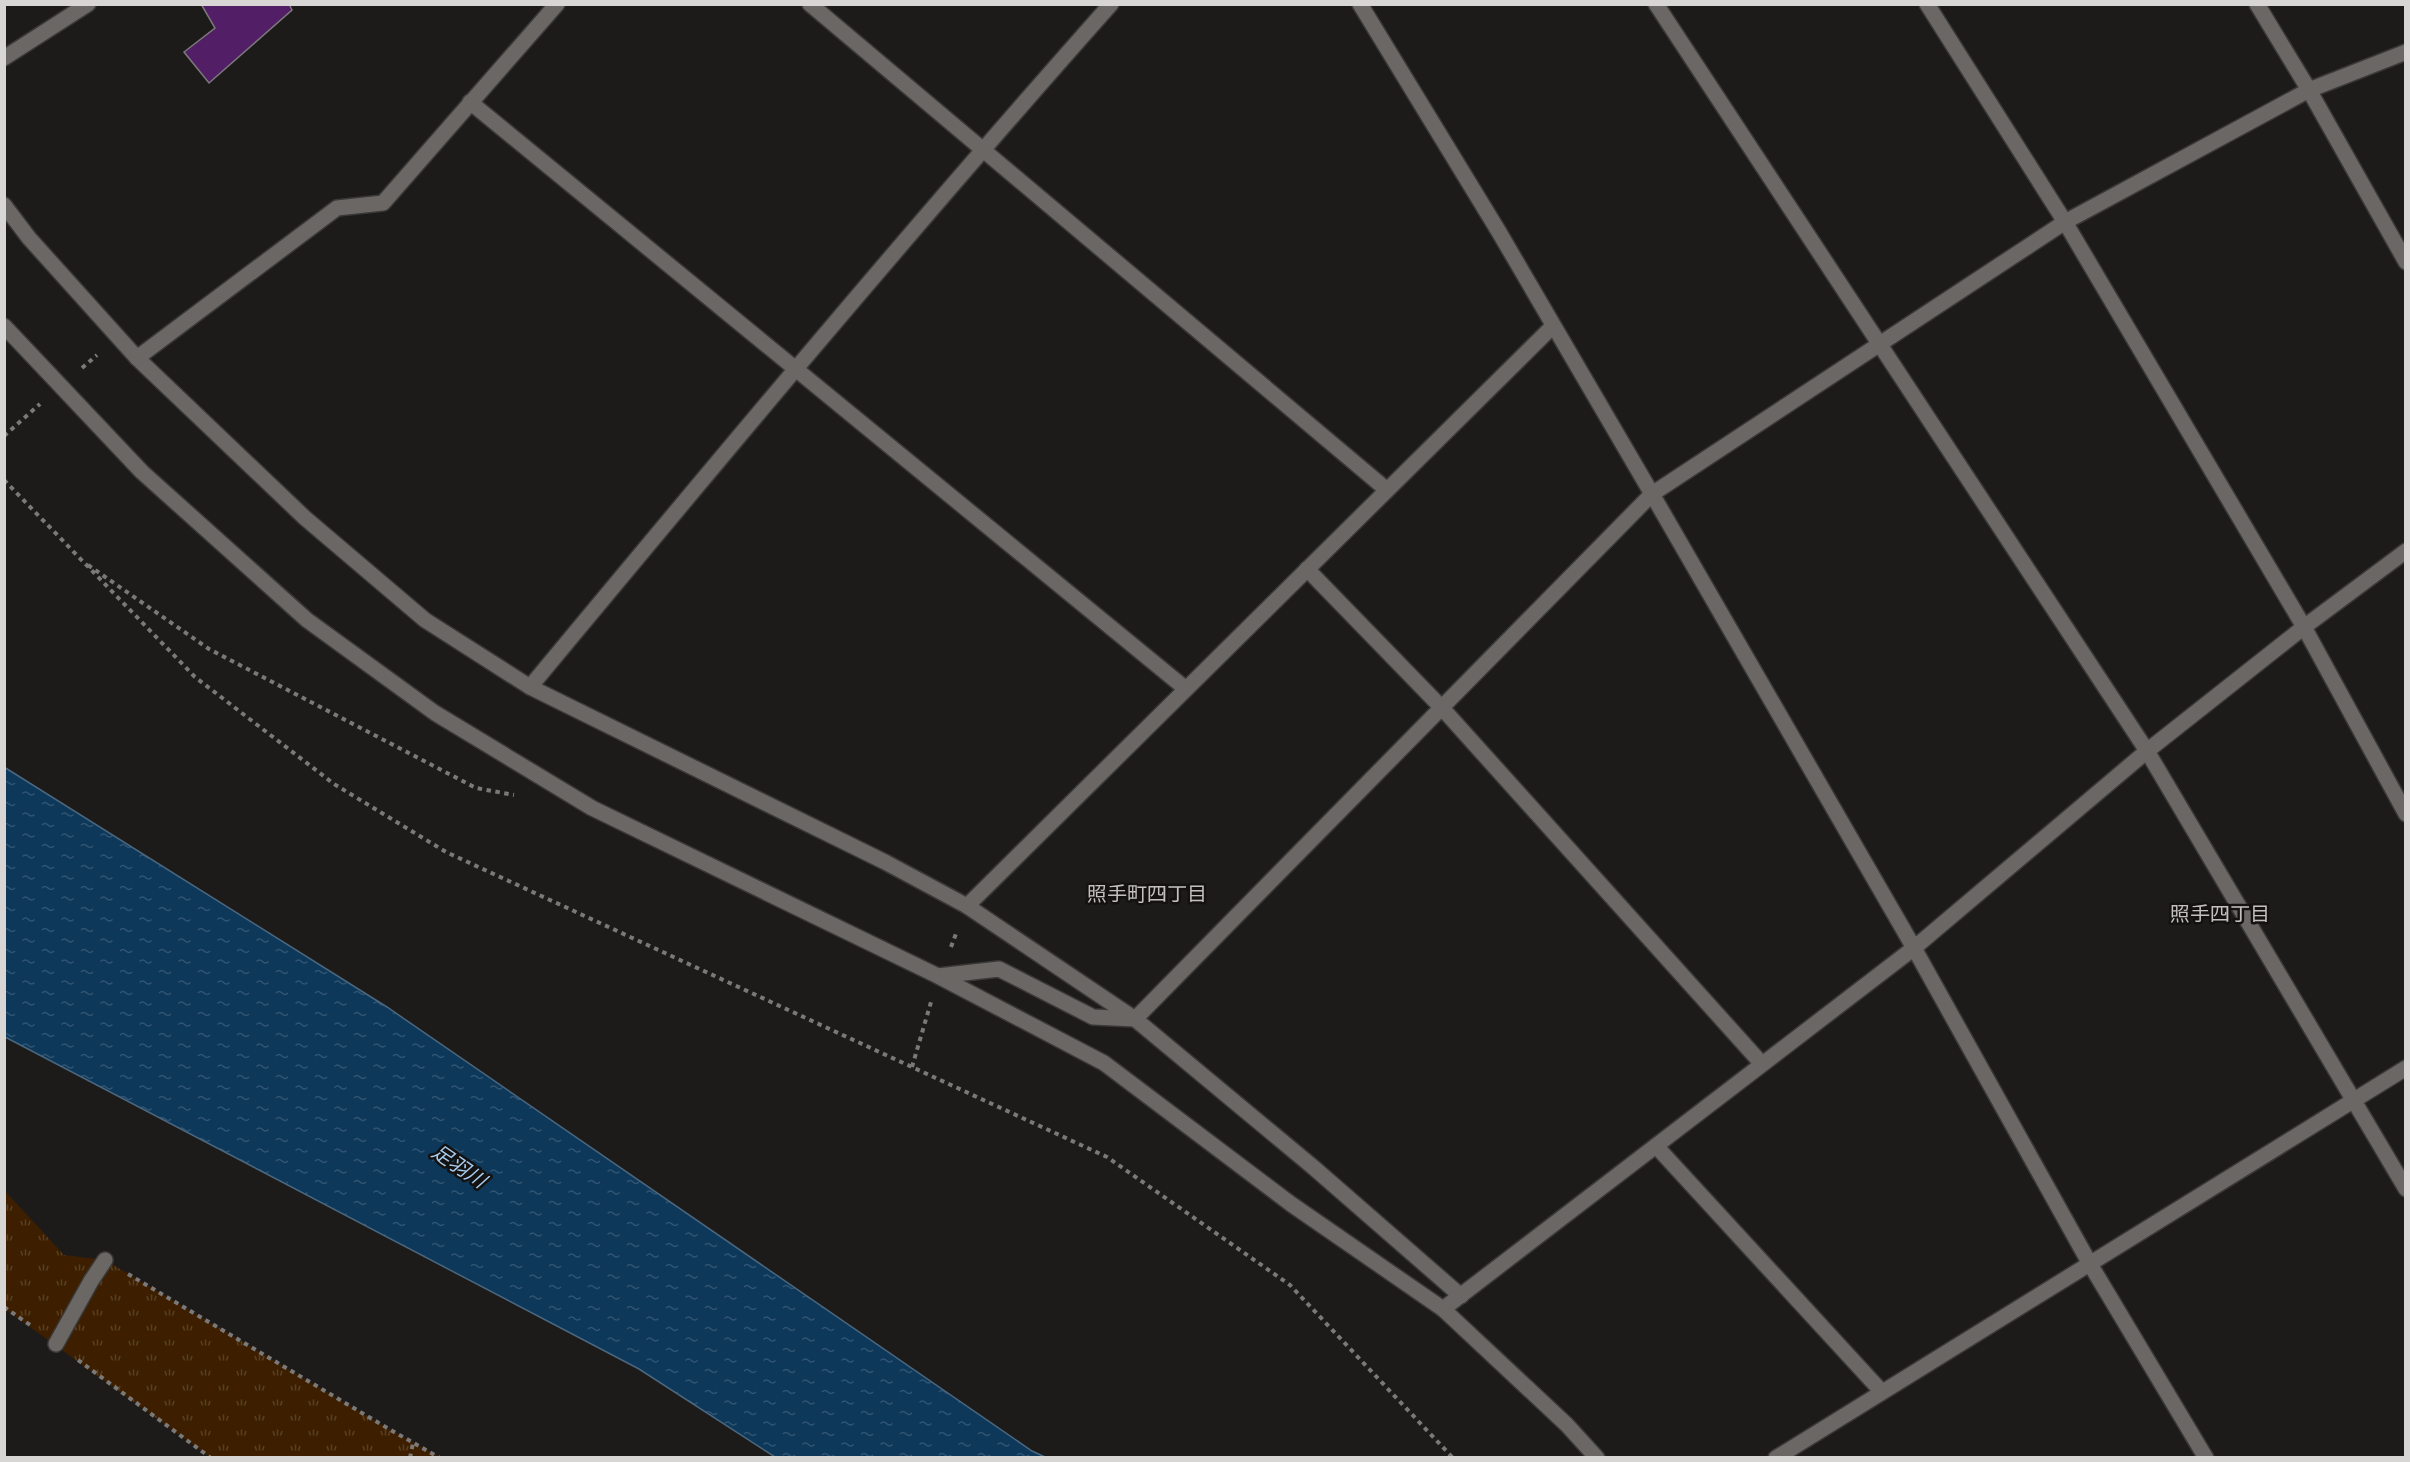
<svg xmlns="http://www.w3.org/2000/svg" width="2410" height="1462" font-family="'DejaVu Sans','Noto Sans JP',sans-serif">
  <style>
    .grass { fill: url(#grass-tufts) }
    .water { fill: url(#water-ripples); stroke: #4a677f; stroke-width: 1.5 }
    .building { fill: #521e66; stroke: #7c797c; stroke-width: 1.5 }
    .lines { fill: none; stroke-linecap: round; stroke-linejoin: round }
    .lane-casing { stroke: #393837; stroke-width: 18 }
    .street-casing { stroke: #393837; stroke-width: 18 }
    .secondary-casing { stroke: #393837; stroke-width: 18 }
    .path { stroke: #7b7977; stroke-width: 4; stroke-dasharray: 4.5 4.5; stroke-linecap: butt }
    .lane { stroke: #6a6765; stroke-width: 15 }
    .street { stroke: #6a6765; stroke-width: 15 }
    .secondary { stroke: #6a6765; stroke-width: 15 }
    .labels { text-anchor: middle; stroke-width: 5; stroke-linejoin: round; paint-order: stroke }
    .neighbourhood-label { font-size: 20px; fill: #c3c0bd; stroke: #141210 }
    .water-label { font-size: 20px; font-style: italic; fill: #a7ccef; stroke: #141210 }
  </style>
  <defs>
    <pattern id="grass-tufts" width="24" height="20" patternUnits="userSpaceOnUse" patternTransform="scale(1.5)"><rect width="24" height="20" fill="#3d1f00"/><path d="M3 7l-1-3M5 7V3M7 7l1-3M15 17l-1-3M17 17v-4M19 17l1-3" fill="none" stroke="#583f24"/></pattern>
    <pattern id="water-ripples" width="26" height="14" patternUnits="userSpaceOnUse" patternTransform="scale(1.5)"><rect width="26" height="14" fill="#0d385a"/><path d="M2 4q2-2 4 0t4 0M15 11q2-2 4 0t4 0" fill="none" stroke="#305471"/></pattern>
  </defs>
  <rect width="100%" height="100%" fill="#1d1b19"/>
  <polygon class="grass" points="5,1191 64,1255 105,1260 389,1429 440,1457 210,1457 5,1309"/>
  <polygon class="water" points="4,767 387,1007 1032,1451 1045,1457 775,1457 639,1369 5,1037"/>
  <polygon class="building" points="201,4 289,4 292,10 209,83 184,52 215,28"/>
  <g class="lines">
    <defs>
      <g id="lane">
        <polyline points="1656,1146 1882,1392"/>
        <polyline points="56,1344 91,1281 105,1260"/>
      </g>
      <g id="street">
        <polyline points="810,4 1387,490"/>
        <polyline points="1360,4 1499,232 1652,494 1914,948 2090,1264 2206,1458"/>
        <polyline points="1656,4 2147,751 2406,1189"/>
        <polyline points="1927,4 2065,222 2304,627 2406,814"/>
        <polyline points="2257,4 2309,90 2406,262"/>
        <polyline points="4,58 88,4"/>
        <polyline points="470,102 1186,689"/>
        <polyline points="4,205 29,238 137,358 305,518 425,620 530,687 885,862 967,906 1135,1019 1313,1167 1461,1296"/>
        <polyline points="4,326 142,472 307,620 435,713 592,808 938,976 1104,1063 1291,1204 1443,1309 1914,948 2147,751 2304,627 2406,551"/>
        <polyline points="137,358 337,208 383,203 557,4"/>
        <polyline points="1307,569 1442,708 1762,1064"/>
        <path d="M530,687c191,-230 382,-459 581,-683"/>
        <polyline points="967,906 1553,326"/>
        <polyline points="938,976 999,969 1093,1017 1135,1019 1652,494 2065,222 2309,90 2406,52"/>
        <polyline points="1776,1458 2406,1068"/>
      </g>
      <polyline id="secondary" points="1443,1309 1567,1425 1597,1458"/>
    </defs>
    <use href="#lane" class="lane-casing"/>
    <use href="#street" class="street-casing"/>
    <use href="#secondary" class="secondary-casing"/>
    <g class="path">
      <polyline points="82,368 97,355"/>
      <polyline points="4,436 40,404"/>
      <polyline points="4,480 195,677 334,784 446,852 1107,1157 1290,1285 1453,1458"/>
      <polyline points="88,565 209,649 476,788 514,795"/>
      <polyline points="951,947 957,931"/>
      <polyline points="912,1067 931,1002"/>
      <polyline points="128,1274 389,1429 440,1458"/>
      <polyline points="4,1307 33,1327"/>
      <polyline points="78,1360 211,1458"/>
      <polyline points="410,1458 413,1443"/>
    </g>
    <use href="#lane" class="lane"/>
    <use href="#street" class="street"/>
    <use href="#secondary" class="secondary"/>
  </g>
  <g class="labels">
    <g class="neighbourhood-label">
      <text x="1147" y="901">照手町四丁目</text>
      <text x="2220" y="921">照手四丁目</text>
    </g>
    <g class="water-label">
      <text transform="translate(459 1166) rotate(34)" y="7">足羽川</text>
    </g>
  </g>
  <rect width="2410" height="1462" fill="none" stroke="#d8d6d5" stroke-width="12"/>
</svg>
